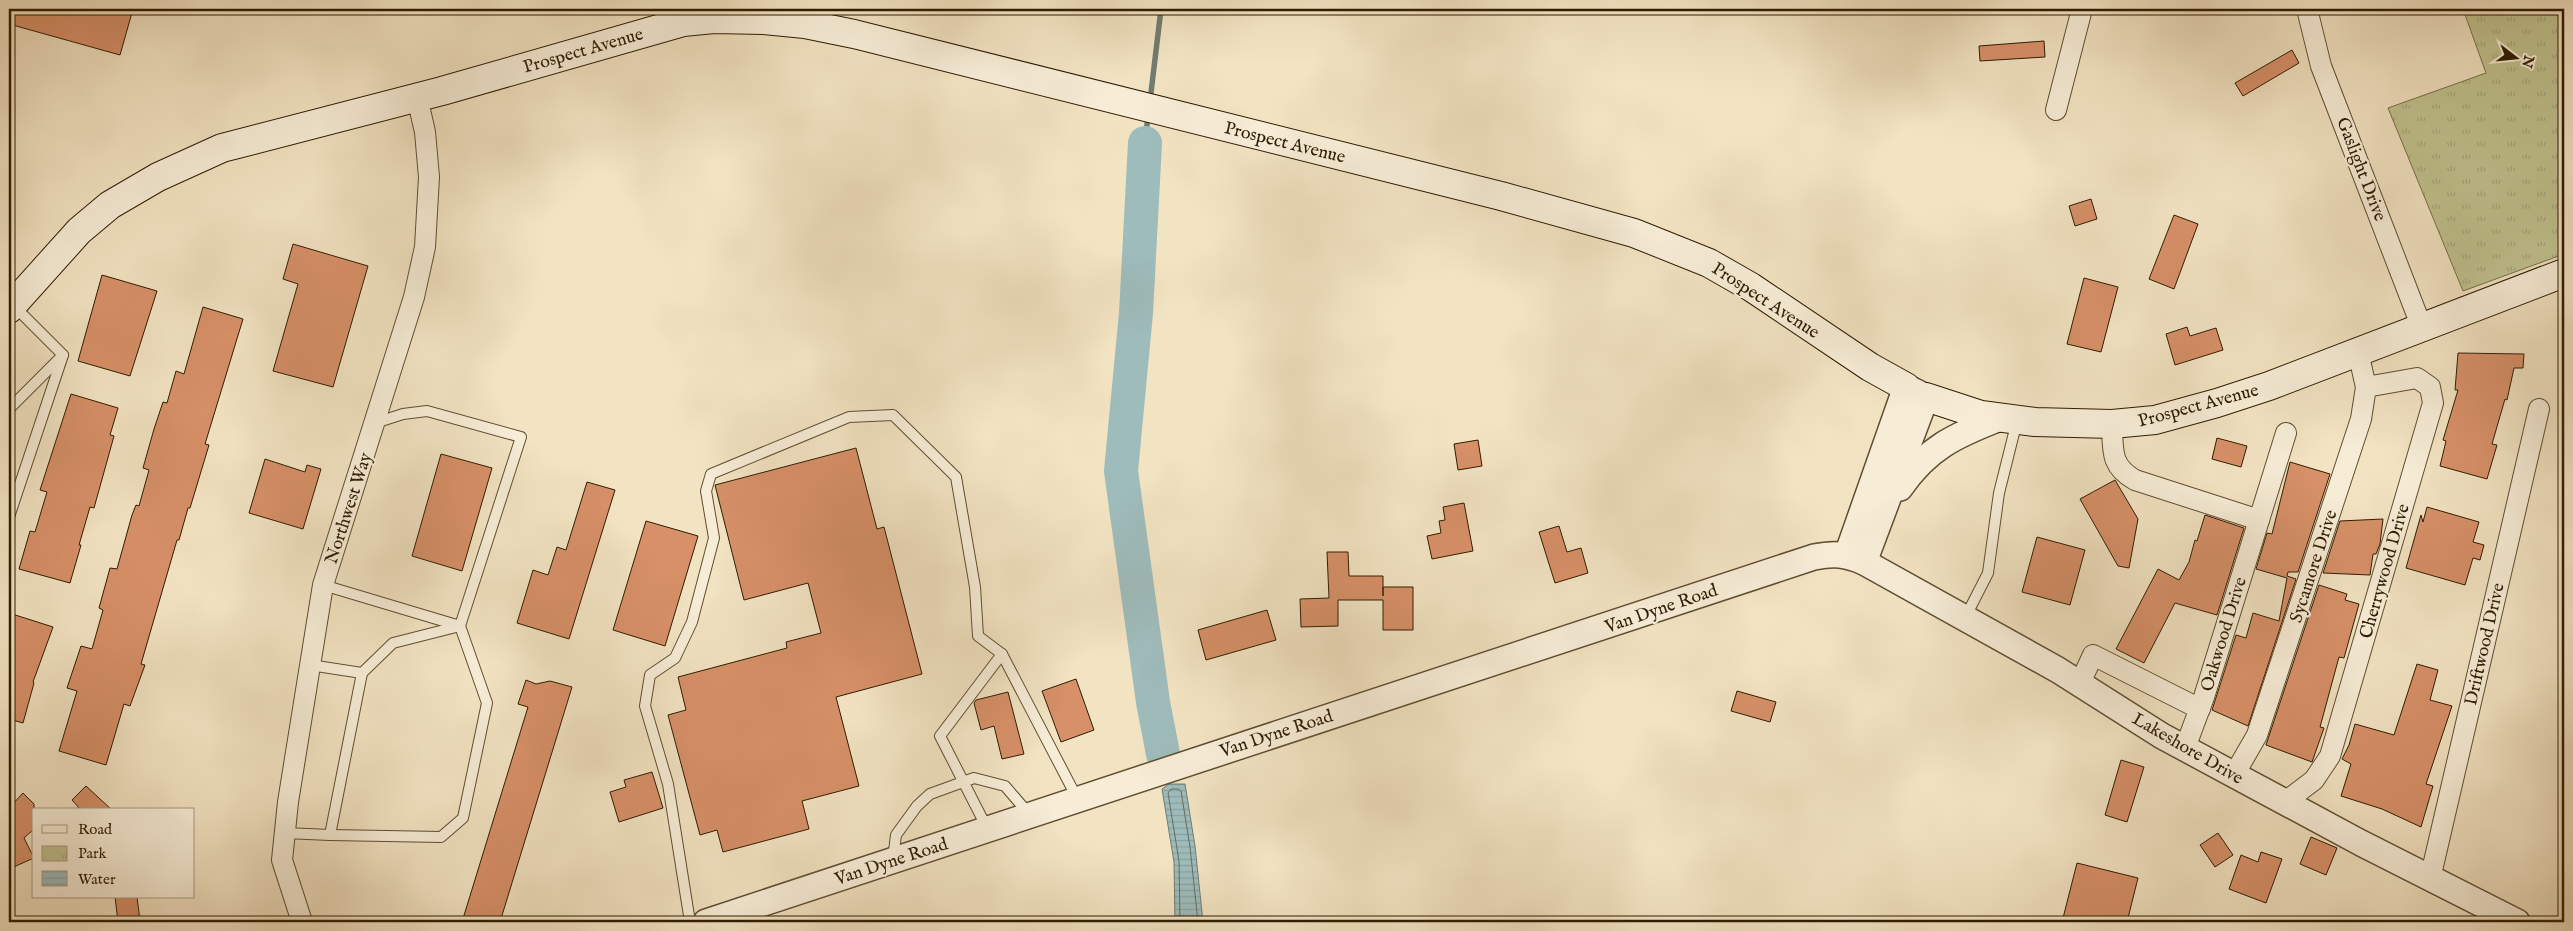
<svg xmlns="http://www.w3.org/2000/svg" width="2573" height="931" font-family="'IM FELL English',serif">
  <style>
    .park { fill: url(#park-tufts); stroke: #776f48 }
    .water { fill: url(#water-rules); stroke: #717c71 }
    .lines { fill: none; stroke-linecap: round; stroke-linejoin: round }
    .shore { stroke: #666c5e; stroke-width: 1 }
    .stream { stroke: #717c71; stroke-width: 5.5 }
    .river { stroke: #9ebcbc; stroke-width: 34 }
    .building { fill: #d79068; stroke: #2e1c01 }
    .service-casing { stroke: #5f4e31; stroke-width: 12 }
    .minor-casing { stroke: #5f4e31; stroke-width: 22 }
    .tertiary-casing { stroke: #5f4e31; stroke-width: 28 }
    .secondary-casing { stroke: #2e1c01; stroke-width: 30 }
    .service { stroke: #f7edd7; stroke-width: 10 }
    .minor { stroke: #f7edd7; stroke-width: 20 }
    .tertiary { stroke: #f7edd7; stroke-width: 25 }
    .secondary { stroke: #f7edd7; stroke-width: 28 }
    .labels { text-anchor: middle; stroke-width: 4.5; stroke-linejoin: round; paint-order: stroke }
    .street-label { font-size: 18px; fill: #2e1c01; stroke: #f7edd7 }
  </style>
  <defs>
    <pattern id="park-tufts" width="24" height="20" patternUnits="userSpaceOnUse" patternTransform="scale(1.25)"><rect width="24" height="20" fill="#c0c28f"/><path d="M3 7l-1-3M5 7V3M7 7l1-3M15 17l-1-3M17 17v-4M19 17l1-3" fill="none" stroke="#a5a67a"/></pattern>
    <pattern id="water-rules" width="6" height="5" patternUnits="userSpaceOnUse" patternTransform="scale(1.25)"><rect width="6" height="5" fill="#9ebcbc"/><path d="M0 2.5h6" fill="none" stroke="#88a1a0"/></pattern>
  </defs>
  <rect width="100%" height="100%" fill="#f2e3c2"/>
  <filter id="stains"><feTurbulence type="fractalNoise" baseFrequency=".004" numOctaves="4"/><feColorMatrix values="0 0 0 0 .2 0 0 0 0 .09 0 0 0 0 .02 0 0 0 .5 -.17"/></filter>
  <radialGradient id="worn" r=".72"><stop offset=".6" stop-color="#630" stop-opacity="0"/><stop offset="1" stop-color="#630" stop-opacity=".3"/></radialGradient>
  <polygon class="park" points="2463,9 2564,9 2564,254 2463,291 2388,108 2486,73"/>
  <polygon class="water" points="1169,784 1185,784 1195,846 1203,922 1175,922 1174,862 1162,789"/>
  <g class="lines">
    <polyline class="shore" points="1180,922 1179,861 1168,793 1171,789 1178,789 1181,791 1190,847 1198,922"/>
    <g class="stream">
      <polyline points="1150,101 1161,9"/>
      <polyline points="1145,143 1148,115"/>
    </g>
    <polyline class="river" points="1145,143 1136,313 1121,471 1153,702 1163,754"/>
  </g>
  <g class="building">
    <polygon points="9,9 133,9 120,55 9,24"/>
    <polygon points="2044,41 2045,57 1980,61 1979,46"/>
    <polygon points="2292,50 2299,63 2243,96 2235,83"/>
    <polygon points="2091,199 2097,219 2075,226 2069,206"/>
    <polygon points="2174,215 2198,224 2174,289 2149,279"/>
    <polygon points="293,244 368,266 333,387 273,371 298,284 283,279"/>
    <polygon points="102,275 157,291 130,376 78,361"/>
    <polygon points="2084,278 2118,287 2101,352 2067,344"/>
    <polygon points="203,307 243,319 205,444 209,445 190,508 188,508 179,540 177,540 141,664 145,665 130,706 124,704 106,765 59,751 77,691 67,688 81,646 92,649 103,610 99,608 110,568 117,569 132,515 136,505 139,506 149,470 143,468 154,429 163,402 167,403 176,371 184,374"/>
    <polygon points="2187,327 2190,336 2216,328 2223,350 2175,365 2166,334"/>
    <polygon points="2458,353 2524,354 2523,368 2514,368 2507,400 2505,399 2492,444 2497,445 2487,479 2440,466 2446,441 2443,440 2458,390 2455,390"/>
    <polygon points="71,394 118,408 110,435 114,436 94,508 90,507 79,545 81,545 70,583 19,569 30,531 35,532 47,492 40,490"/>
    <polygon points="2217,438 2247,446 2241,467 2212,459"/>
    <polygon points="1478,440 1482,466 1458,470 1454,444"/>
    <polygon points="856,448 877,529 884,527 922,674 836,697 859,786 802,801 809,829 723,852 717,830 700,835 668,715 686,710 678,677 787,648 786,642 821,633 808,583 744,600 715,485"/>
    <polygon points="441,454 492,468 462,571 412,556"/>
    <polygon points="265,459 305,472 307,465 321,469 303,529 249,513"/>
    <polygon points="2290,462 2330,474 2298,572 2288,572 2287,576 2296,579 2248,726 2212,710 2236,635 2246,638 2253,613 2279,621 2287,578 2256,569 2267,533 2272,534"/>
    <polygon points="2115,480 2138,519 2129,568 2118,566 2080,499"/>
    <polygon points="587,482 615,490 569,639 517,623 533,570 548,575 557,547 566,550"/>
    <polygon points="1464,503 1473,551 1432,559 1427,536 1441,533 1439,521 1445,520 1443,507"/>
    <polygon points="2427,507 2479,522 2473,542 2484,545 2480,560 2473,558 2465,585 2406,568 2421,515 2423,522"/>
    <polygon points="2205,515 2244,528 2217,615 2175,603 2144,663 2116,649 2158,569 2179,580 2189,562 2195,540 2197,541"/>
    <polygon points="2383,519 2380,544 2376,554 2373,554 2370,575 2323,573 2340,521"/>
    <polygon points="646,521 698,536 665,646 613,630"/>
    <polygon points="1559,526 1567,552 1581,548 1588,573 1555,583 1539,532"/>
    <polygon points="2037,537 2085,550 2070,605 2022,592"/>
    <polygon points="1327,552 1348,552 1349,576 1383,576 1383,596 1383,587 1413,587 1413,630 1383,630 1383,600 1338,600 1338,626 1301,627 1300,599 1329,598"/>
    <polygon points="2319,585 2347,594 2345,600 2359,604 2344,658 2339,657 2320,727 2324,728 2312,762 2266,745"/>
    <polygon points="1267,610 1276,640 1206,660 1198,630"/>
    <polygon points="9,613 53,627 33,682 34,683 23,723 9,719"/>
    <polygon points="2417,664 2438,670 2430,700 2452,706 2426,784 2433,786 2421,827 2382,809 2341,796 2351,764 2342,759 2349,745 2355,724 2394,735"/>
    <polygon points="1076,679 1094,730 1061,742 1042,691"/>
    <polygon points="526,680 536,684 550,681 572,687 500,922 462,922 528,707 518,704"/>
    <polygon points="1737,691 1776,702 1770,722 1731,711"/>
    <polygon points="1008,692 1024,754 1002,759 994,726 981,730 974,703 976,700"/>
    <polygon points="2121,760 2144,767 2127,822 2105,815"/>
    <polygon points="652,772 663,808 619,822 610,792 626,787 624,780"/>
    <polygon points="86,786 112,810 81,810 72,800"/>
    <polygon points="23,793 34,804 34,829 24,838 34,858 9,869 9,808"/>
    <polygon points="2218,833 2233,855 2215,867 2200,845"/>
    <polygon points="2311,837 2337,848 2326,875 2300,864"/>
    <polygon points="2261,852 2282,859 2266,903 2229,889 2241,855 2258,862"/>
    <polygon points="2077,863 2138,878 2127,922 2062,922"/>
    <polygon points="115,897 137,897 140,921 118,922"/>
  </g>
  <g class="lines">
    <defs>
      <g id="service">
        <polyline points="9,409 63,355 14,306"/>
        <polyline points="9,517 63,355"/>
        <polyline points="323,585 460,626 521,437 427,411 403,414 375,423"/>
        <polyline points="1965,618 1988,573 1999,493 2017,421"/>
        <polyline points="987,828 940,736 1002,654 1077,798"/>
        <polyline points="285,833 330,835 362,673 310,665"/>
        <polyline points="330,835 441,837 463,818 487,703 460,626 393,643 362,673"/>
        <polyline points="893,859 896,835 917,806 930,794 974,778 1005,786 1029,814"/>
        <polyline points="690,922 668,784 645,706 650,675 675,658 692,622 714,538 706,491 711,474 849,417 893,415 956,477 975,587 978,636 1002,654"/>
      </g>
      <g id="minor">
        <polyline points="2307,9 2321,66 2422,328"/>
        <polyline points="2056,110 2082,9"/>
        <path d="M2112,424c1,26 -2,42 23,56l124,40"/>
        <polyline points="2080,683 2093,655 2200,709"/>
        <polyline points="2185,748 2204,697 2286,433"/>
        <polyline points="2234,775 2257,735 2361,419 2366,387 2358,352"/>
        <polyline points="2285,802 2314,780 2330,756 2433,403 2430,387 2417,378 2366,387"/>
        <polyline points="2430,879 2539,409"/>
        <polyline points="302,922 282,860 288,802 323,585 414,297 425,247 429,177 425,132 417,97"/>
      </g>
      <g id="tertiary">
        <path d="M1900,488c27,-40 56,-53 100,-70"/>
        <polyline points="1847,555 1906,387 1926,397 1864,562"/>
        <path d="M706,922c369,-125 740,-242 1108,-365 20,-4 32,-3 50,5l194,108 104,66 199,107 156,79"/>
      </g>
      <g id="secondary">
        <polyline points="9,309 79,231 110,205 158,177 222,148 442,91 683,22 714,19 764,20 805,24 854,34 1501,196 1634,233 1709,263 1751,287 1870,367 1906,387"/>
        <polyline points="1926,397 1981,415 2035,422 2112,424 2155,420 2217,403 2269,386 2564,273"/>
      </g>
    </defs>
    <use href="#service" class="service-casing"/>
    <use href="#minor" class="minor-casing"/>
    <use href="#tertiary" class="tertiary-casing"/>
    <use href="#secondary" class="secondary-casing"/>
    <use href="#service" class="service"/>
    <use href="#minor" class="minor"/>
    <use href="#tertiary" class="tertiary"/>
    <use href="#secondary" class="secondary"/>
  </g>
  <g class="labels">
    <g class="street-label">
      <text transform="translate(583 50) rotate(-16)" y="6">Prospect Avenue</text>
      <text transform="translate(1285 142) rotate(14)" y="6">Prospect Avenue</text>
      <text transform="translate(2362 169) rotate(69)" y="6">Gaslight Drive</text>
      <text transform="translate(1766 300) rotate(33)" y="6">Prospect Avenue</text>
      <text transform="translate(2198 405) rotate(-15)" y="6">Prospect Avenue</text>
      <text transform="translate(348 508) rotate(-72)" y="6">Northwest Way</text>
      <text transform="translate(2313 566) rotate(-72)" y="6">Sycamore Drive</text>
      <text transform="translate(2384 571) rotate(-74)" y="6">Cherrywood Drive</text>
      <text transform="translate(1661 608) rotate(-19)" y="6">Van Dyne Road</text>
      <text transform="translate(2223 634) rotate(-73)" y="6">Oakwood Drive</text>
      <text transform="translate(2484 644) rotate(-77)" y="6">Driftwood Drive</text>
      <text transform="translate(1276 733) rotate(-18)" y="6">Van Dyne Road</text>
      <text transform="translate(2188 748) rotate(30)" y="6">Lakeshore Drive</text>
      <text transform="translate(891 861) rotate(-18)" y="6">Van Dyne Road</text>
    </g>
  </g>
  <rect width="2573" height="931" fill="none" stroke="#f2e3c2" stroke-width="30"/>
  <rect x="10" y="10" width="2553" height="911" fill="none" stroke="#2e1c01" stroke-width="2.5"/>
  <rect x="15" y="15" width="2543" height="901" fill="none" stroke="#2e1c01"/>
  <rect x="32" y="808" width="162" height="90" fill="#f7edd7" stroke="#a79981"/>
  <rect x="42" y="825" width="25" height="8" fill="#f7edd7" stroke="#a79981"/>
  <text x="78" y="834" font-size="15" fill="#2e1c01">Road</text>
  <rect x="42" y="846" width="25" height="15" fill="url(#park-tufts)" stroke="#a79981"/>
  <text x="78" y="858" font-size="15" fill="#2e1c01">Park</text>
  <rect x="42" y="871" width="25" height="15" fill="url(#water-rules)" stroke="#a79981"/>
  <text x="78" y="884" font-size="15" fill="#2e1c01">Water</text>
  <g transform="translate(2516 58) rotate(106)" stroke="#f7edd7" stroke-width="4" paint-order="stroke">
  <path d="M0-4L9 19L0 12L-9 19Z" fill="#2e1c01"/>
  <text y="-8" font-size="14" font-weight="bold" text-anchor="middle" fill="#2e1c01">N</text>
  </g>
  <rect width="100%" height="100%" filter="url(#stains)"/>
  <rect width="100%" height="100%" fill="url(#worn)"/>
</svg>
